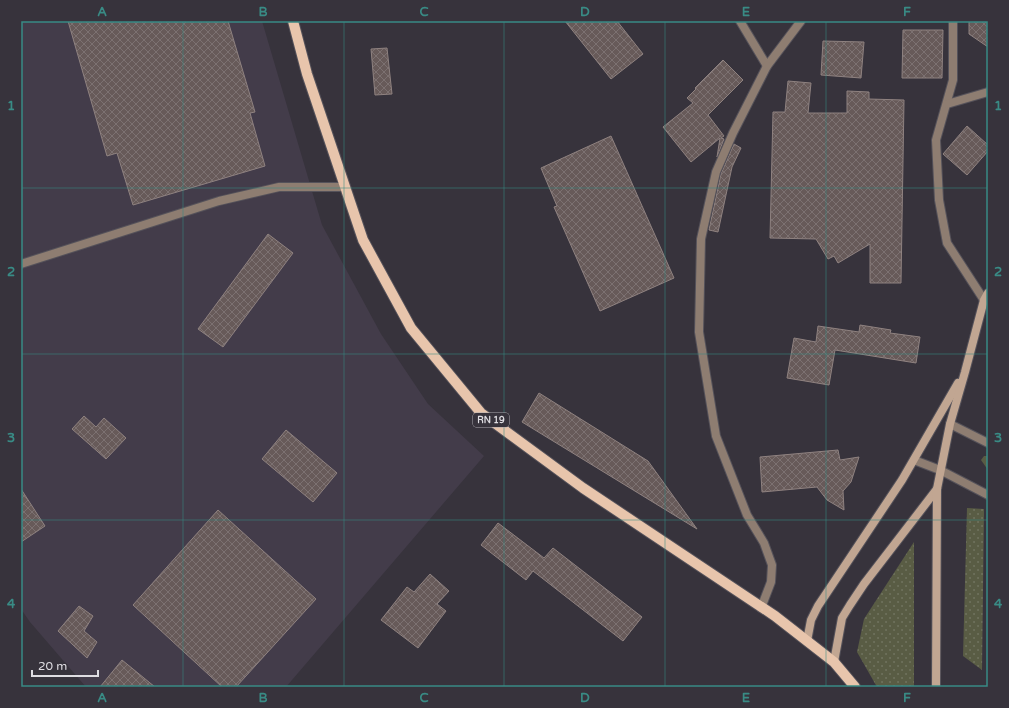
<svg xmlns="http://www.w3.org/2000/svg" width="1009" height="708" font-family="'Varela Round',sans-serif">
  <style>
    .built { fill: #433c4a }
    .forest { fill: url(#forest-crowns) }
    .garden { fill: url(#garden-dots) }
    .building { fill: url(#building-cross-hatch); stroke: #8f8280 }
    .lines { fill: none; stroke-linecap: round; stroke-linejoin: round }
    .service-casing { stroke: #55525a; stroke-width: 10 }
    .minor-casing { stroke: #55525a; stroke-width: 10 }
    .secondary-casing { stroke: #55525a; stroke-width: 10 }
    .primary-casing { stroke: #55525a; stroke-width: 12 }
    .service { stroke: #8e7d71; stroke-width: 8 }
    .minor { stroke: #8e7d71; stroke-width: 8 }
    .secondary { stroke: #c1a692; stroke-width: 8 }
    .primary { stroke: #e8c5ac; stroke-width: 10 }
    .grid { fill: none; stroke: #398b85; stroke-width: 1; stroke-opacity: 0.55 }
    .labels { text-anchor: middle; stroke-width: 3; stroke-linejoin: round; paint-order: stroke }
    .shield { fill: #37333c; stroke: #adaab0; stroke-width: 1 }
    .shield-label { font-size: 9px; font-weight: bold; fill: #dfdde2 }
    .neatline { fill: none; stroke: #398b85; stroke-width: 1.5 }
    .grid-label { font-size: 13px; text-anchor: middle; font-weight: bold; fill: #398b85 }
  </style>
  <defs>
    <pattern id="forest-crowns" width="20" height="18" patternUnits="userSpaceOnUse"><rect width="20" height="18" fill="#595c44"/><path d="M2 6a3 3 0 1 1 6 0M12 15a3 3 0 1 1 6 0" fill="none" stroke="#70735f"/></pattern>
    <pattern id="garden-dots" width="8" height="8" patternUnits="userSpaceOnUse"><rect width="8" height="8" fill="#595c44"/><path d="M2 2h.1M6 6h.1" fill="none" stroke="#70735f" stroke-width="1.8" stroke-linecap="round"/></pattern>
    <pattern id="building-cross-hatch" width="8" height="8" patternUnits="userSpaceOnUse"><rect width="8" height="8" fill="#675a59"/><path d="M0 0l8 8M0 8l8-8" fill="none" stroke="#7c7171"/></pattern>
  </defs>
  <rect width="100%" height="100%" fill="#37333c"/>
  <polygon class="built" points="21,21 262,21 322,225 381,334 428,404 484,456 286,687 86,687 30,622 21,609"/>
  <polygon class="forest" points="984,456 988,456 988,470 981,460"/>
  <g class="garden">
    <polygon points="967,508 984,509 982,670 963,656"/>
    <polygon points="914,542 914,687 877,687 857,652 864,619"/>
  </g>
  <g class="building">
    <polygon points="68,21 228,21 255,112 250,113 265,166 133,205 117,153 107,156"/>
    <polygon points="565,21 617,21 643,54 611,79"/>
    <polygon points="969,21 988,21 988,47 969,34"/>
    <polygon points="903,30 943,30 942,78 902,78"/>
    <polygon points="823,41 864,42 861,78 821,75"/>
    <polygon points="387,48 392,94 375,95 371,49"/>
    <polygon points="723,60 743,80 708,115 724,136 721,138 724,139 717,157 720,138 691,162 663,127 693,103 687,98 696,89 695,88"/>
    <polygon points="788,81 811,83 808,113 847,113 847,91 869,92 869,99 904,100 901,283 870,283 870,244 838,263 834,256 828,259 816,239 770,238 773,112 785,112"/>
    <polygon points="967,126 988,145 988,151 967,175 943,154"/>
    <polygon points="611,136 674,278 600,311 554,207 557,206 541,168"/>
    <polygon points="734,144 741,148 732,167 718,232 709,230 721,174"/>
    <polygon points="268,234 293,253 223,347 198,329"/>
    <polygon points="860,325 891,330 890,333 920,337 916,363 835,350 829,385 787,378 794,338 816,342 818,326 859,332"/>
    <polygon points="539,393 648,461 697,529 522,422"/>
    <polygon points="84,416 96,427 104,418 126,438 106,459 72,429"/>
    <polygon points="286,430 337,473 313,502 262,459"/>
    <polygon points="838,450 840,460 859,457 851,482 843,491 844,510 827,500 817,487 762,492 760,457"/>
    <polygon points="21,489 45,526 21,542"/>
    <polygon points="218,510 316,599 236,687 222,687 133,605"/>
    <polygon points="498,523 544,558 553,548 642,617 623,641 533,571 526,580 481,545"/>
    <polygon points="430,574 449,591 437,604 446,611 418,648 381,620 407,587 414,592"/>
    <polygon points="79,606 93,616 84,631 97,642 87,658 58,631"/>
    <polygon points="122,660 155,687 100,687"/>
  </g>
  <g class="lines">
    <defs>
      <polyline id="service" points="21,264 219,201 279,187 345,187"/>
      <g id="minor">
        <polyline points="740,21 767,66 801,21"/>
        <polyline points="953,21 953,80 936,140 939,200 947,243 984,300"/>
        <polyline points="947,104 988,92"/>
        <polyline points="950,424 988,443"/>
        <polyline points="914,460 940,470 988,495"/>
        <polyline points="761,608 771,582 772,565 764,543 747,515 716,436 699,332 701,239 716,172 733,133 767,66"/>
      </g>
      <g id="secondary">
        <polyline points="807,641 811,620 818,606 902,480 958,383"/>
        <polyline points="834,662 842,618 850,605 864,584 937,489"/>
        <polyline points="936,687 937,489 950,424 965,372 984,300 988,293"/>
      </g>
      <polyline id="primary" points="293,21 307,74 363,240 411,328 481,413 583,488 775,616 834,662 855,687"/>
    </defs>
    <use href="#service" class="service-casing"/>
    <use href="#minor" class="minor-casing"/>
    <use href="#secondary" class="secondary-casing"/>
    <use href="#primary" class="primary-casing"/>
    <use href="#service" class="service"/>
    <use href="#minor" class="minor"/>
    <use href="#secondary" class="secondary"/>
    <use href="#primary" class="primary"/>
  </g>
  <path class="grid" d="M183,21v666M344,21v666M504,21v666M665,21v666M826,21v666M21,188h967M21,354h967M21,520h967"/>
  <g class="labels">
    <rect class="shield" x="473" y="413" width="36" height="14" rx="3"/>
    <g class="shield-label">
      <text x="491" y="423">RN 19</text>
    </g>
  </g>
  <rect width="1009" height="708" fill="none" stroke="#37333c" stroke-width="44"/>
  <path d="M32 670v6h66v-6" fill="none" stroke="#dfdde2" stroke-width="2"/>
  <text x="38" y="670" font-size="12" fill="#dfdde2" stroke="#37333c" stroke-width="3" paint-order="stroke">20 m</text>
  <rect x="22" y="22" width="965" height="664" class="neatline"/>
  <g class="grid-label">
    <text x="102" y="16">A</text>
    <text x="263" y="16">B</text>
    <text x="424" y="16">C</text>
    <text x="585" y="16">D</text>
    <text x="746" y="16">E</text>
    <text x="907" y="16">F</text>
    <text x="11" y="110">1</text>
    <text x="998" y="110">1</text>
    <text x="11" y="276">2</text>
    <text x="998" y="276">2</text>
    <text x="11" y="442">3</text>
    <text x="998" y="442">3</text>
    <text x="11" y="608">4</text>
    <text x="998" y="608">4</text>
    <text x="102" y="702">A</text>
    <text x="263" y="702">B</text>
    <text x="424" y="702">C</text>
    <text x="585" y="702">D</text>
    <text x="746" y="702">E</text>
    <text x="907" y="702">F</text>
  </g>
</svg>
